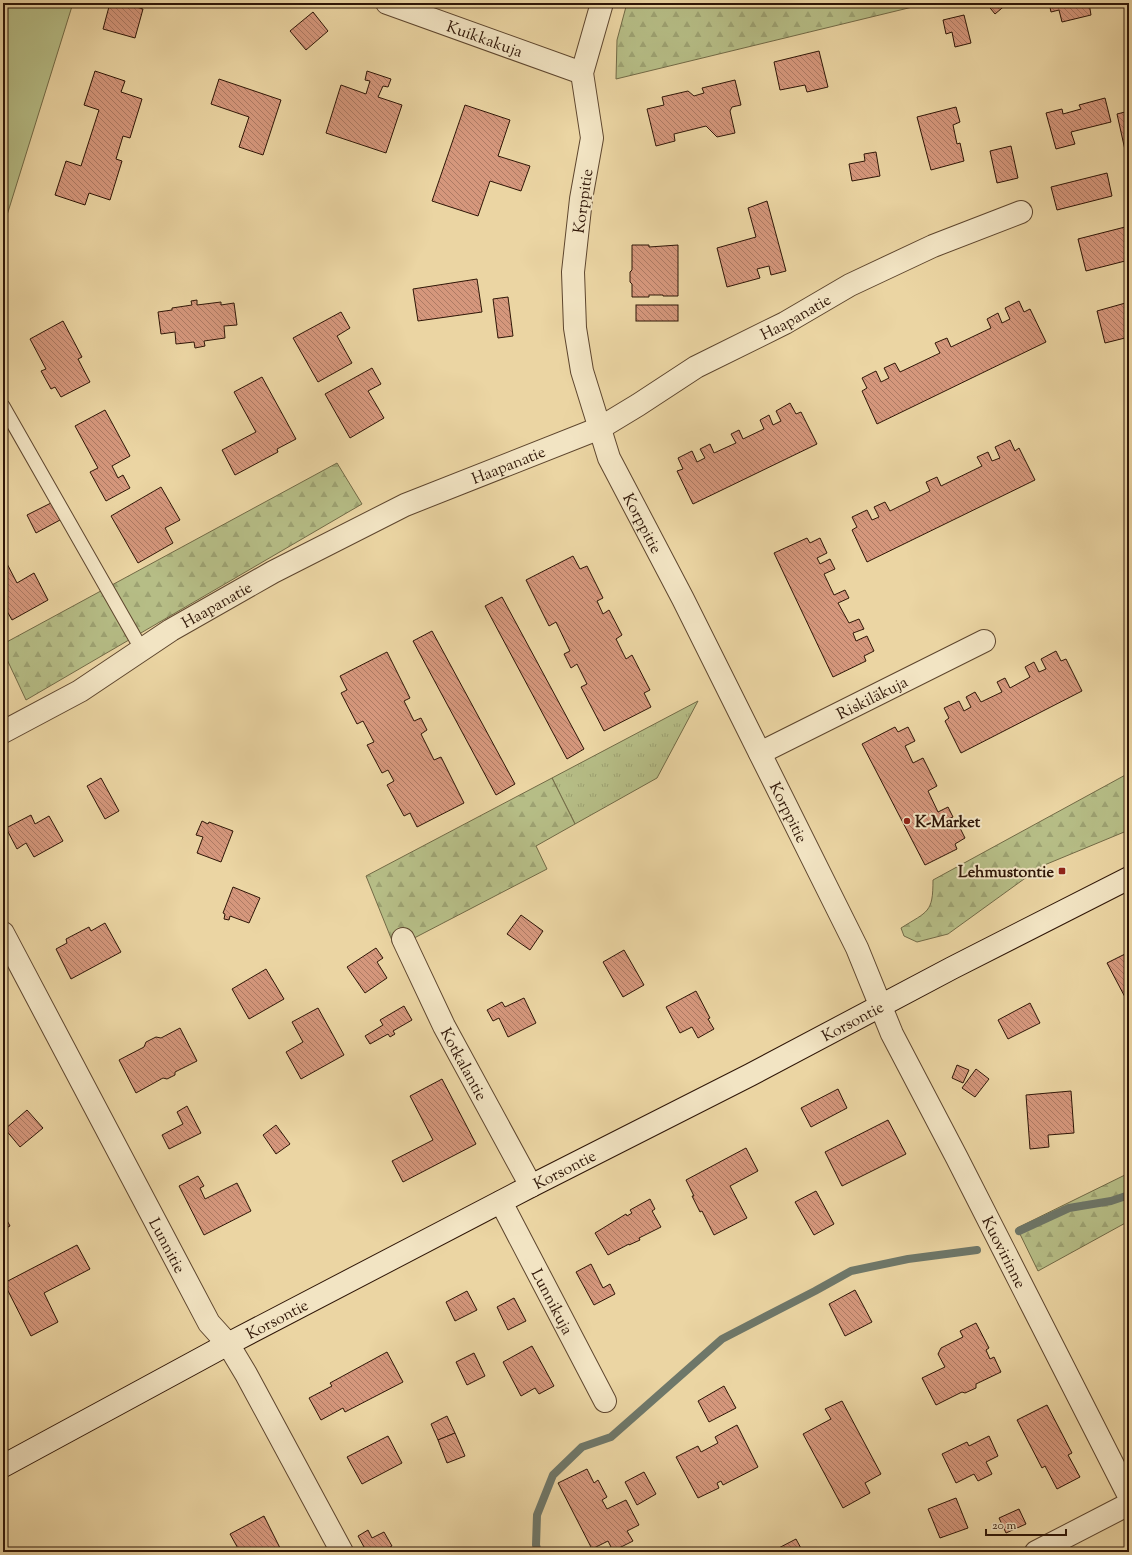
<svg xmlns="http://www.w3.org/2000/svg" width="1132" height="1555" font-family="'Sorts Mill Goudy',serif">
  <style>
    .grass { fill: url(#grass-tufts); stroke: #726a46 }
    .forest { fill: url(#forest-firs); stroke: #726a46 }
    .green { fill: #b6bd86; stroke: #726a46 }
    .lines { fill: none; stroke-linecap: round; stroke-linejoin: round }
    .stream { stroke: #6e7769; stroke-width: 8 }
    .building { fill: url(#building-back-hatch); stroke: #2f1607 }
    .service-casing { stroke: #5e462e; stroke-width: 15 }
    .minor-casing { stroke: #5e462e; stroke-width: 24 }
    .secondary-casing { stroke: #2f1607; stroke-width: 24 }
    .service { stroke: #f2e4c3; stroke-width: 13 }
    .minor { stroke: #f2e4c3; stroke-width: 22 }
    .secondary { stroke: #f2e4c3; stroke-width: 22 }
    .poi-dot { fill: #8f2418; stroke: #f2e4c3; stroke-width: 1.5 }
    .labels { text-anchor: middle; stroke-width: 4; stroke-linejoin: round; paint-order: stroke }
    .street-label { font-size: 16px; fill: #2f1607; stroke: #f2e4c3 }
    .poi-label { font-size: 16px; font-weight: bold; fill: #2f1607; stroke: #f2e4c3; text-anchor: start }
  </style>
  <defs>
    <pattern id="grass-tufts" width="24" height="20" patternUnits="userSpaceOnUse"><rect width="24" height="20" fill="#b6bd86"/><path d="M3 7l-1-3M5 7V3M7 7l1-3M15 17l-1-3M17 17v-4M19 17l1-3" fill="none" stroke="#9da272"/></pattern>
    <pattern id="forest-firs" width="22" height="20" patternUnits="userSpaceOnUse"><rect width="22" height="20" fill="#b6bd86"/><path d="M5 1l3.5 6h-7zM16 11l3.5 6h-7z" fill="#9da272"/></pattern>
    <pattern id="building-back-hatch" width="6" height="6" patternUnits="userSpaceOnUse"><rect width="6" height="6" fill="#d5977c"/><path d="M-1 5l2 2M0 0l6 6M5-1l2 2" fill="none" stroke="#ad7a64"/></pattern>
  </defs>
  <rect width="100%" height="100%" fill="#ebd5a3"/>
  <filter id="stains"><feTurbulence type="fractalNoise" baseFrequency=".005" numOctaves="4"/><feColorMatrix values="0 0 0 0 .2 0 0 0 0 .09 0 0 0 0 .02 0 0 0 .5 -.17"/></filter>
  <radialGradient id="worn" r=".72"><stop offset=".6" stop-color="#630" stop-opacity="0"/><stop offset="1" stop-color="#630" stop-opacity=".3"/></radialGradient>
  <polygon class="grass" points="698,701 657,778 575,824 552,778"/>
  <g class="forest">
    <polygon points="627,3 929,3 616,79 617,40"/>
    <polygon points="337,463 362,504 26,700 3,651 3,644"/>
    <path d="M1129,773v57l-87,36 -94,68 -31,8 -13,-6 -3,-8c27,-17 32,-15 32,-48z"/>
    <polygon points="552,778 575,824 536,846 547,869 395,948 366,876"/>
    <polygon points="1129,1173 1129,1221 1038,1271 1017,1228"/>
  </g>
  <polygon class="green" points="3,3 73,3 3,228"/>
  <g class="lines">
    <g class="stream">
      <polyline points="1019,1231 1069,1208 1111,1201 1129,1195"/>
      <polyline points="538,1552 536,1545 537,1515 553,1475 582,1447 611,1437 722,1339 815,1291 851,1271 908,1259 977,1250"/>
    </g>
  </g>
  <g class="building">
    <polygon points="110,3 123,3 143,9 135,38 103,29"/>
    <polygon points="986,3 1008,3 995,14"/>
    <polygon points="1049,3 1089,3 1091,15 1062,22 1059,10 1051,12"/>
    <polygon points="313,12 328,31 306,50 290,31"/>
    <polygon points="964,15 971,43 955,47 952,32 946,34 943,20"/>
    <polygon points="819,51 828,87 807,92 805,85 780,90 774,62"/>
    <polygon points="95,71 125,81 121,92 142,99 130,138 123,136 116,159 122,161 110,200 89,193 85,205 55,195 66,161 81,166 99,110 84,105"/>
    <polygon points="367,71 391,79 388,87 383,86 378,97 402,105 386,153 326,133 341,85 366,94 370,81 365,80"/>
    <polygon points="219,79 281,100 263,155 239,147 249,117 211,104"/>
    <polygon points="735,80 741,105 732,107 730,111 735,133 717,137 706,126 674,134 675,141 656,146 647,109 664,105 662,97 688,91 694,96 704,93 702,88"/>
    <polygon points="1105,98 1111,122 1071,132 1075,144 1056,149 1046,113 1062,109 1063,114 1081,109 1079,105"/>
    <polygon points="465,105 510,120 498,156 530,166 521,191 490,181 478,216 432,201"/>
    <polygon points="956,107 960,122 953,125 957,144 960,143 964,161 931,170 917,117"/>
    <polygon points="1129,111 1129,149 1125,150 1117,114"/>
    <polygon points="1011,146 1018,178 997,183 990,151"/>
    <polygon points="876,152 880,176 852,181 849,164 865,161 864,154"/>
    <polygon points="1107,173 1112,196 1057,210 1051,187"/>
    <polygon points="767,201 786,271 771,275 769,266 757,269 760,278 727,287 717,248 756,237 748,208"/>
    <polygon points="1129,226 1129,260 1086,271 1078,239"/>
    <polygon points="632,245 649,245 649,247 678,245 678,296 663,296 663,295 649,295 649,297 632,297 632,284 630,282 630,272 632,270"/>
    <polygon points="477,279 482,312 418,321 413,289"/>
    <polygon points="508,297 513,336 498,338 493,299"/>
    <polygon points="197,300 197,305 221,302 221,305 234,303 237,325 224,326 225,338 204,341 205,346 195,348 194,342 176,344 175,332 161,334 158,312 172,310 172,308 192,305 191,301"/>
    <polygon points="1019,301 1024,312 1030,309 1046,342 877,424 862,391 867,388 862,378 876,371 881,382 889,378 884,368 895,363 900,372 940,353 935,343 947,338 951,347 991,328 987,319 998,313 1002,323 1010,319 1005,308"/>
    <polygon points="1129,302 1129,337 1105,343 1097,311"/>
    <rect x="636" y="305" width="42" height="16"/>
    <polygon points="341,312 350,328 337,336 352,363 318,382 293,338"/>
    <polygon points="63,321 82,357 78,359 90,382 61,397 55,387 51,389 41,371 46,369 30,339"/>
    <polygon points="372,368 381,384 368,391 384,418 350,438 325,394"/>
    <polygon points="262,377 296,439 277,449 278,452 235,475 222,450 256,432 234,392"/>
    <polygon points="790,403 796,414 801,412 817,444 693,504 677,471 683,469 678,458 692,451 697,462 705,458 700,449 710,444 714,453 736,443 731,434 739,430 743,439 764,429 760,420 769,415 773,425 781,421 776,411"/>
    <polygon points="105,410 130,456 112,466 118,478 123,475 130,488 106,501 90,472 98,468 75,426"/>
    <polygon points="1010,440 1015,451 1019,448 1035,480 867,562 852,530 857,527 852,517 867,510 872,520 879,517 874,507 885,502 890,511 930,491 926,482 937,477 941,486 982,466 977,457 988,452 992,461 1000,458 995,447"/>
    <polygon points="161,487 180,520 165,528 173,543 138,563 111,516"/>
    <polygon points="51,503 60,520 36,533 27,515"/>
    <polygon points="807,538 810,543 820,538 827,553 817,558 820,564 830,559 835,569 824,574 834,595 845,590 849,598 838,603 849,623 859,619 864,629 853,633 856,641 867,636 874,651 864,656 866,661 833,677 774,553"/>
    <polygon points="3,556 17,583 34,573 48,600 12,620 3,604"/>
    <polygon points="573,556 580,569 587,566 603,598 597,601 603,614 609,610 622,635 616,639 626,659 632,655 650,690 644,693 651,707 604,731 581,687 587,684 577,664 571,668 564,654 570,651 556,622 549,626 526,580"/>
    <polygon points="502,597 584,749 567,759 485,606"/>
    <polygon points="432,631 515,784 496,795 413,641"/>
    <polygon points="1056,651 1061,661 1066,659 1082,691 961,753 945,721 949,718 944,708 959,701 964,711 971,707 966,697 975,692 981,702 1002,692 997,682 1005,678 1010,688 1030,677 1025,667 1034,662 1039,672 1046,669 1041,659"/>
    <polygon points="387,652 410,698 404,701 414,721 421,718 427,730 421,734 434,760 441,757 464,803 417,827 410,813 404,816 387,785 394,781 388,770 382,773 367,745 374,742 363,721 357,724 341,693 347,690 340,676"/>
    <polygon points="895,727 898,732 908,727 915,741 905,746 913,763 923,758 937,786 928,791 938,812 948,807 953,817 943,821 947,829 958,824 965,838 955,844 957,849 925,865 862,744"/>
    <polygon points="101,778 119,811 105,819 87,786"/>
    <polygon points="31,815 35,824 49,816 63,841 34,857 26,843 17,849 6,828"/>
    <polygon points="202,821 208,824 209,822 233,831 221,862 197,853 203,837 196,835"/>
    <polygon points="233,887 260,898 249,923 230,916 229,920 224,919 225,914 223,913"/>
    <polygon points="521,915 543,931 530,950 507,934"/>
    <polygon points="105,923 121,952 71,979 56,949 67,943 66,939 89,927 91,931"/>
    <polygon points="376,948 383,958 377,962 387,978 365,993 347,967"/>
    <polygon points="624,950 644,985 623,997 603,962"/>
    <polygon points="1129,952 1129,1008 1125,1002 1126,999 1107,963"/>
    <polygon points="266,969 284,999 249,1019 232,989"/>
    <polygon points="696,991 710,1018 708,1019 714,1029 698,1038 692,1027 680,1033 666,1007"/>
    <polygon points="524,998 536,1023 508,1037 499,1018 493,1021 487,1010 502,1002 505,1007"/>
    <polygon points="1030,1003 1040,1023 1008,1039 998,1020"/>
    <polygon points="404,1006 412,1020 393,1031 395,1034 390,1037 388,1034 370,1044 365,1036 383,1025 380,1020"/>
    <polygon points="318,1008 344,1055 301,1079 286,1052 303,1042 292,1022"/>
    <polygon points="180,1028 197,1061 175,1072 175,1075 167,1079 163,1078 136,1093 119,1060 144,1047 146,1042 156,1037 161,1038"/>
    <polygon points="957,1065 969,1070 963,1083 952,1078"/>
    <polygon points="976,1069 989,1079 975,1097 962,1088"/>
    <polygon points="442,1079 476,1144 403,1182 392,1161 433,1140 410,1096"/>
    <polygon points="838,1089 847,1108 811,1127 801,1108"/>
    <polygon points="1071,1091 1074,1133 1048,1135 1049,1147 1030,1149 1026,1095"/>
    <polygon points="187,1106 201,1133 169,1149 162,1135 183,1124 177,1112"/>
    <polygon points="27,1110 43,1128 20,1147 5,1129"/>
    <polygon points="888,1120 906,1154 842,1186 825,1152"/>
    <polygon points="276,1125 290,1144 276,1154 263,1135"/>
    <polygon points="746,1148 758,1171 730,1186 747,1218 714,1235 702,1211 700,1212 692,1196 694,1196 686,1180"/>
    <polygon points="198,1176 204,1186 200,1188 205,1199 237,1183 251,1211 204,1235 179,1186"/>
    <polygon points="816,1191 834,1224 814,1235 795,1202"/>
    <polygon points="650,1199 655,1209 652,1211 661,1227 639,1238 640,1240 629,1245 629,1244 608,1255 595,1233 626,1214 627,1216 632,1213 630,1210"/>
    <polygon points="3,1213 10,1226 3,1230"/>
    <polygon points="77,1245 90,1269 44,1293 58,1322 31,1336 4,1283"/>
    <polygon points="591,1264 603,1288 610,1284 615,1294 594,1305 576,1272"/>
    <polygon points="855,1290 872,1322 845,1336 829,1304"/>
    <polygon points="467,1291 477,1310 455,1321 446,1302"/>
    <polygon points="514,1298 526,1321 508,1330 497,1307"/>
    <polygon points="976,1323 989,1348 986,1350 990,1359 994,1357 1001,1372 976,1384 976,1388 965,1393 962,1392 936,1405 922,1378 945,1367 938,1354 941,1348 963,1337 960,1331"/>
    <polygon points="532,1346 554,1386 539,1394 535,1388 521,1396 503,1362"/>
    <polygon points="387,1352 403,1382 345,1412 343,1408 321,1420 309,1398 332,1386 330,1383"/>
    <polygon points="474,1353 485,1376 467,1385 456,1362"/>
    <polygon points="724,1386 736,1408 709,1422 698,1401"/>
    <polygon points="842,1401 881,1474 865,1483 870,1493 843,1508 803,1434 831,1419 825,1409"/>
    <polygon points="1047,1405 1072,1453 1068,1455 1080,1477 1057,1489 1045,1466 1042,1468 1017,1420"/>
    <polygon points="447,1416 455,1433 438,1440 431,1424"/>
    <polygon points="737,1425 758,1467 723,1485 721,1481 717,1483 719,1488 698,1498 676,1457 698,1446 701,1452 718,1443 715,1437"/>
    <polygon points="455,1433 465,1456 447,1463 438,1440"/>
    <polygon points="388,1436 402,1463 362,1484 347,1457"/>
    <polygon points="989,1436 998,1456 986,1462 992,1474 978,1481 974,1474 956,1483 942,1454 967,1442 969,1446"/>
    <polygon points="587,1469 594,1483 598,1480 607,1497 602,1500 607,1509 626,1500 639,1525 627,1531 633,1541 613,1551 608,1541 592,1549 558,1483"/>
    <polygon points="644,1472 656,1494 637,1505 625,1482"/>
    <polygon points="956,1498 968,1528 940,1538 928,1509"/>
    <polygon points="1019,1509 1026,1524 1006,1533 999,1518"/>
    <polygon points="264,1516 282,1552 240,1552 230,1534"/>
    <polygon points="368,1530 372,1538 384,1532 392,1546 381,1552 364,1552 362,1548 364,1547 358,1536"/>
    <polygon points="796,1539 803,1552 771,1552"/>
  </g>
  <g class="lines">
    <defs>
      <polyline id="service" points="3,406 142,650"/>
      <g id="minor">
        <path id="s1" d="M387,3l195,70"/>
        <path id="s2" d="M602,3l-20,70 10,65 -11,61 -8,73 2,56 7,43 27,87 74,141 174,349 35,86 65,124 172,338"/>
        <path id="s3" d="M3,732l77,-41 91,-61 102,-58 132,-67 195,-77 38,-23 58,-38 89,-44 65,-38 83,-39 88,-34"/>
        <path id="s4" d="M760,753l224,-112"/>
        <path id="s5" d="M3,933l206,390 19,21 18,30 96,178"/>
        <path id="s6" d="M403,939l41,87 87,160"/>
        <path id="s7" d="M501,1202l104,199"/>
        <polyline points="1036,1552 1129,1504"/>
      </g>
      <g id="secondary">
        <path id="s8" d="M3,1466l225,-122 303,-158 219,-111 202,-107 177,-90"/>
      </g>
    </defs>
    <use href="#service" class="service-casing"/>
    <use href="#minor" class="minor-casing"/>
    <use href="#secondary" class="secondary-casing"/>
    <use href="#service" class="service"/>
    <use href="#minor" class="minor"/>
    <use href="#secondary" class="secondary"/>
  </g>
  <g class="poi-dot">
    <circle cx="907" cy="821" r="4"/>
    <rect x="1058" y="867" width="8" height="8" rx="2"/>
  </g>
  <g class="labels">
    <g class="street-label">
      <text dy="6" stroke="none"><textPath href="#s1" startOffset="104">Kuikkakuja</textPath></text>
      <text transform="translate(582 201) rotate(-82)" y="6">Korppitie</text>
      <text dy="6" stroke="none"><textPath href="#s3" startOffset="897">Haapanatie</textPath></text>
      <text dy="6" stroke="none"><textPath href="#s3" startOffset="573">Haapanatie</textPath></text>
      <text dy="6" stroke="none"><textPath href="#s2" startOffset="538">Korppitie</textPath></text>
      <text dy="6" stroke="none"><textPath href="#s3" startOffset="249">Haapanatie</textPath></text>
      <text dy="6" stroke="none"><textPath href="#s4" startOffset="125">Riskiläkuja</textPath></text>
      <text dy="6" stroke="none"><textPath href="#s2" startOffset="862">Korppitie</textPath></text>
      <text dy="6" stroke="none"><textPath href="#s8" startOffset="959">Korsontie</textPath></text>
      <text dy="6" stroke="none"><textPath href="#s6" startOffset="139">Kotkalantie</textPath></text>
      <text dy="6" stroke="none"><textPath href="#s8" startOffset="635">Korsontie</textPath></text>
      <text dy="6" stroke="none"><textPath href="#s5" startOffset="353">Lunnitie</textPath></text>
      <text dy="6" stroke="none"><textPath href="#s2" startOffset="1352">Kuovirinne</textPath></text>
      <text dy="6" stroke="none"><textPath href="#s7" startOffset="112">Lunnikuja</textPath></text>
      <text dy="6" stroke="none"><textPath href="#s8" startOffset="311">Korsontie</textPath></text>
    </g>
    <g class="poi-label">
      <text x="915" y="827">K-Market</text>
      <text x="1054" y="877" text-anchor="end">Lehmustontie</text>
    </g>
  </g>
  <rect width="1132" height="1555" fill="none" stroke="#ebd5a3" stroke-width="16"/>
  <rect x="4" y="4" width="1124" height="1547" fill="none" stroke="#2f1607" stroke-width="2"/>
  <rect x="8" y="8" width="1116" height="1539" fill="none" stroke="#2f1607"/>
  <path d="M986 1529v6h80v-6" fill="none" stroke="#2f1607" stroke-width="2"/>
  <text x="992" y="1529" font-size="12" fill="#2f1607" stroke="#f2e4c3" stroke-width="3" paint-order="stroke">20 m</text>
  <rect width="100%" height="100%" filter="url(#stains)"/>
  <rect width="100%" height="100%" fill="url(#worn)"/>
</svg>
